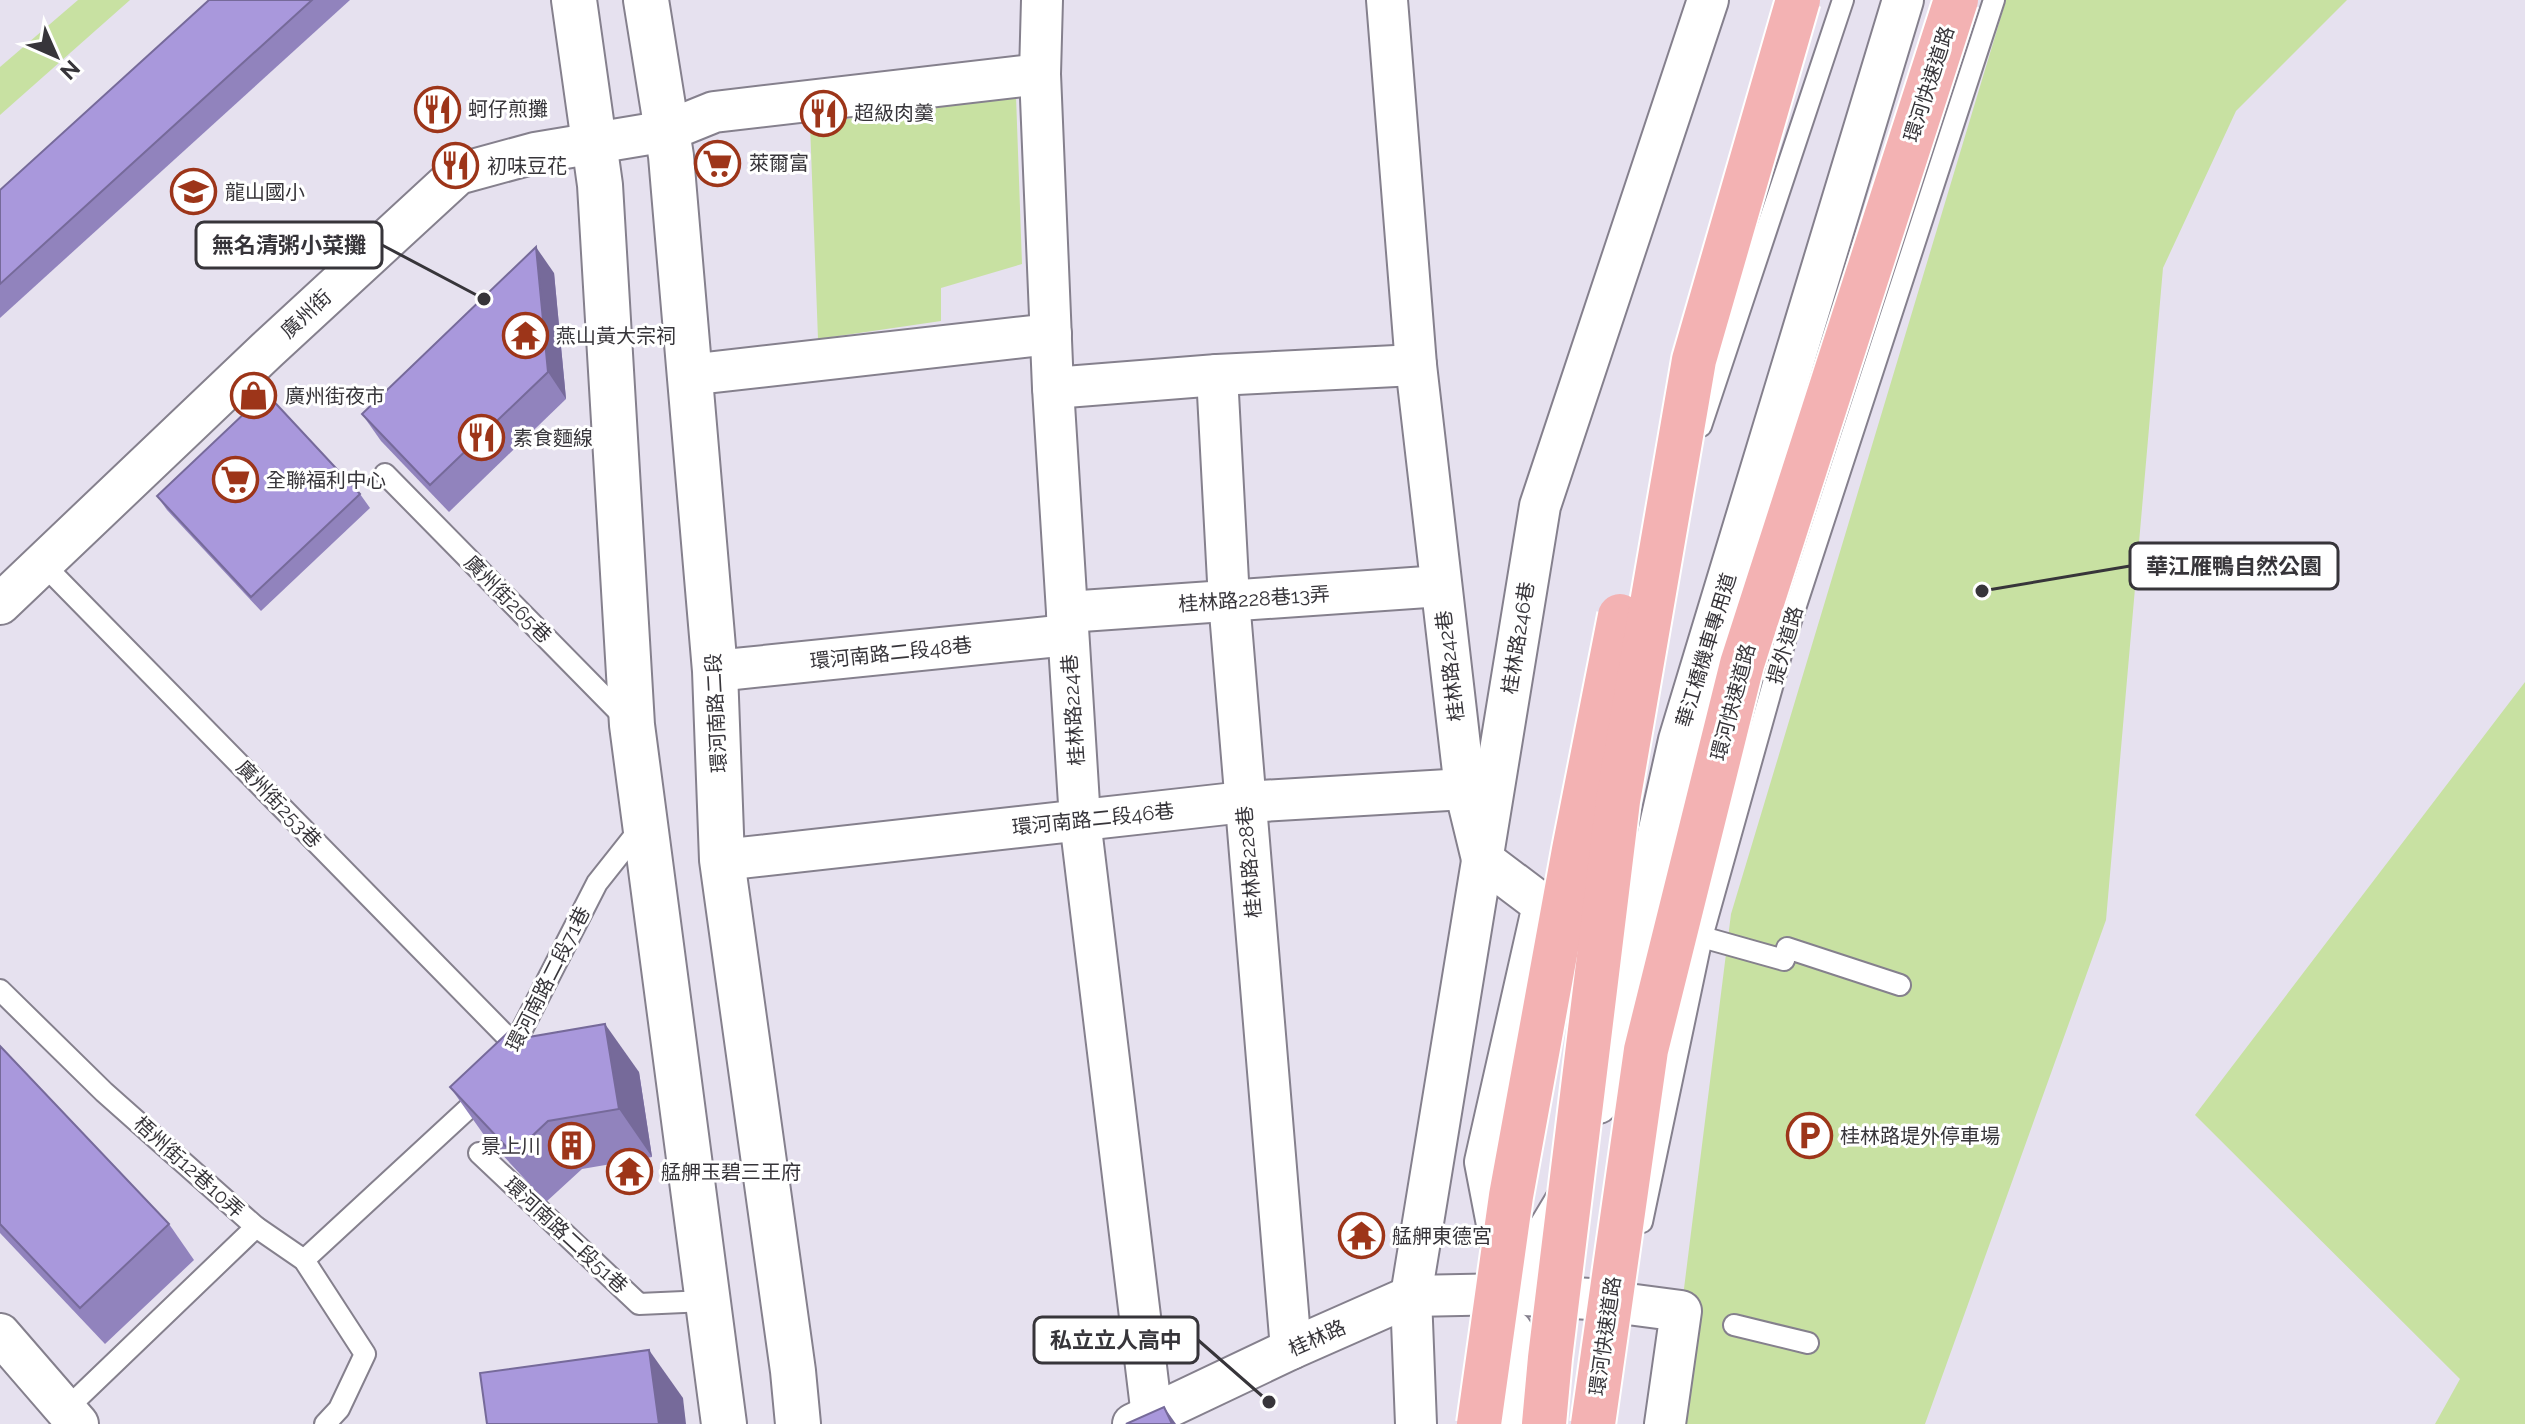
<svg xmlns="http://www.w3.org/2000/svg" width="2525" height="1424" font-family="Raleway,'Noto Sans TC',sans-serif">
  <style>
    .green { fill: #c8e1a2 }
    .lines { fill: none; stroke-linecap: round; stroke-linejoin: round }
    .service-casing { stroke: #85808d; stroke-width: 24 }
    .minor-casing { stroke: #85808d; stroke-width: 44 }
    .tertiary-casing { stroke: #85808d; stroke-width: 48 }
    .service { stroke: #fff; stroke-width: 20 }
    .minor { stroke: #fff; stroke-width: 40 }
    .tertiary { stroke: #fff; stroke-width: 44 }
    .trunk-bridge-casing { stroke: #fff; stroke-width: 48; stroke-linecap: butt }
    .trunk-bridge { stroke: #f3b2b3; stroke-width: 44 }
    .wall { fill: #9183bd }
    .shaded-wall { fill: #766a9a }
    .building { fill: #a998dc; stroke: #766a9a; stroke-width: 2 }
    .labels { text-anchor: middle; stroke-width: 6; stroke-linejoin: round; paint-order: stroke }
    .street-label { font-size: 20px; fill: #37353a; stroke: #fff }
    .poi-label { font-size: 20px; fill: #37353a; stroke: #fff; text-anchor: start }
    .leader { fill: none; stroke: #37353a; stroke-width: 3 }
    .callout-dot { fill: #37353a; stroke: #fff; stroke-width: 3 }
    .callout { fill: #fff; stroke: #37353a; stroke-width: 3 }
    .callout-label { font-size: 22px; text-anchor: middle; font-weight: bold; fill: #37353a }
  </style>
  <rect width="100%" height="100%" fill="#e6e1ef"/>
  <g class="green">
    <polygon points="78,0 130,0 0,115 0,67"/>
    <polygon points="2006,0 2347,0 2236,111 2163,268 2106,920 1925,1424 1667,1424 1731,914"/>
    <polygon points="1016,96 1022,264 941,288 941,321 818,339 810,124"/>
    <polygon points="2525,682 2525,1424 2435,1424 2460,1379 2195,1115"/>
  </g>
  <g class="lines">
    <defs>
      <g id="service">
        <polyline points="1701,426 1843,0"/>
        <polyline points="385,474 626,719"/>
        <polyline points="43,564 514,1044"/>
        <polyline points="1702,937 1784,960 1787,948 1900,985"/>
        <polyline points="0,990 104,1092 256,1227 304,1260 365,1354 339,1409 325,1424"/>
        <polyline points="509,1055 597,883 643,825"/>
        <polyline points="479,1153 639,1304 706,1301"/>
        <polyline points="1642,1222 1702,937 1788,630 1994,0"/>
        <polyline points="304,1260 486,1092"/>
        <polyline points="1734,1325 1808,1343"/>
        <polyline points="60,1415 256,1227"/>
      </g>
      <g id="minor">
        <polyline points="1042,0 1040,74 1053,388 1080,820 1152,1416"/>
        <polyline points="1387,0 1416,365 1465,789 1482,859 1543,905 1485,1162 1500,1240"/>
        <polyline points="688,375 1051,334"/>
        <polyline points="1217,375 1229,600 1291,1349"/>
        <polyline points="1053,388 1217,375 1416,365"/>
        <polyline points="0,604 267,350 458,174 535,153 667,131 714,112 1040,74"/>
        <polyline points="1067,612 1441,586"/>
        <polyline points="715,671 1068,635"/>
        <polyline points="722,860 1244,802 1465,789"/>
        <polyline points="1598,1103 1679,740 1903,0"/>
        <polyline points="1510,1294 1570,1194"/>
        <polyline points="0,1334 78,1424"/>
        <polyline points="1133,1424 1291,1349 1411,1296 1510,1294 1590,1299 1681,1311 1665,1424"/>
        <polyline points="1416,1424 1411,1296 1540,506 1708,0"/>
        <polyline points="1503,1424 1512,1331"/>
      </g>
      <g id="tertiary">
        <polyline points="574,0 600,185 632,725 724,1424"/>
        <polyline points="646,0 671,156 715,671 722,860 793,1371 798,1424"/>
      </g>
    </defs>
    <use href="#service" class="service-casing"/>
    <use href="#minor" class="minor-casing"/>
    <use href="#tertiary" class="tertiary-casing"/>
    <use href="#service" class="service"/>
    <use href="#minor" class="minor"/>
    <use href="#tertiary" class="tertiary"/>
    <defs>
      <g id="trunk-bridge">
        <polyline points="1479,1424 1511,1196 1574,850 1620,616"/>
        <polyline points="1544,1424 1550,1358 1618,801 1694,360 1798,0"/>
        <polyline points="1593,1424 1646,1050 1742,664 1956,0"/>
      </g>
    </defs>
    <use href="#trunk-bridge" class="trunk-bridge-casing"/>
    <use href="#trunk-bridge" class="trunk-bridge"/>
  </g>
  <g class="wall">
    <polygon points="209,0 350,0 0,318 0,190"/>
    <polygon points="554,273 566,399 449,512 381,441 362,414"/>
    <polygon points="360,494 370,508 261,611 167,510 157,496"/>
    <polygon points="515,1026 523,1038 639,1072 652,1157 582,1169 546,1202 484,1135 450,1087"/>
    <polygon points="0,1046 169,1224 194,1260 105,1344 0,1233"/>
  </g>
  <g class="shaded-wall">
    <polygon points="536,247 554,273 566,399 548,372"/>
    <polygon points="605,1024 639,1072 652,1157 619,1109"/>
    <polygon points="515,1026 548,1074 517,1039"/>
    <polygon points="649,1350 683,1398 686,1424 659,1424"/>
    <polygon points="1164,1407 1176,1424 1172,1424"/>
  </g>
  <g class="building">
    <polygon points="209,0 312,0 0,284 0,190"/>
    <polygon points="536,247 548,372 430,485 362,414"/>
    <polygon points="266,393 360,494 251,597 157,496"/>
    <polygon points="605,1024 619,1109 548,1121 513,1154 450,1087 515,1026 517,1039"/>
    <polygon points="0,1046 169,1224 80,1308 0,1224"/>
    <polygon points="649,1350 659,1424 487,1424 480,1373"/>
    <polygon points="1164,1407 1172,1424 1126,1424"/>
  </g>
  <defs>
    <symbol id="restaurant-ring" viewBox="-11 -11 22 22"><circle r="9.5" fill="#fff" stroke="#9d3519" stroke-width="1.5"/><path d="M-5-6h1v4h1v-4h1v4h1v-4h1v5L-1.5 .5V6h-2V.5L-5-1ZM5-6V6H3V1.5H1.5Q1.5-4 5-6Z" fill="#9d3519"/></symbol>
    <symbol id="supermarket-ring" viewBox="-11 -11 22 22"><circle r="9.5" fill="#fff" stroke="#9d3519" stroke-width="1.5"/><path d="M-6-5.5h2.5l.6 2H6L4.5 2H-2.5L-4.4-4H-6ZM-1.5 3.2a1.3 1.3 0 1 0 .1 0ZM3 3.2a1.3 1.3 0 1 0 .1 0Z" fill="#9d3519"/></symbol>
    <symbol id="school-ring" viewBox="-11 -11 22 22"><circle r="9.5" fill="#fff" stroke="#9d3519" stroke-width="1.5"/><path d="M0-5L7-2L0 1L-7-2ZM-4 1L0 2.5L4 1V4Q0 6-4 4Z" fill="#9d3519"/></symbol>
    <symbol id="temple-ring" viewBox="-11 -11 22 22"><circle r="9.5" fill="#fff" stroke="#9d3519" stroke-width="1.5"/><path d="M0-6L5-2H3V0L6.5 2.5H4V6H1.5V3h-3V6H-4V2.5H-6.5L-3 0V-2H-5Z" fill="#9d3519"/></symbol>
    <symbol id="shop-ring" viewBox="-11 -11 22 22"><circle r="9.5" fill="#fff" stroke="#9d3519" stroke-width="1.5"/><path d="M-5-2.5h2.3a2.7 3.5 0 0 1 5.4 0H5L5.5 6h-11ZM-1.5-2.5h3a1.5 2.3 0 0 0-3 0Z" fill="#9d3519"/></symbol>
    <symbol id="parking-ring" viewBox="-11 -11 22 22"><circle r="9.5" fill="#fff" stroke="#9d3519" stroke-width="1.5"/><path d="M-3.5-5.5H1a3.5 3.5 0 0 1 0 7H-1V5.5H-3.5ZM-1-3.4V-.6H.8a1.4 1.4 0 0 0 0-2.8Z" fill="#9d3519"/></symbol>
    <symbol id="building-ring" viewBox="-11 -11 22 22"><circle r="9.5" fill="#fff" stroke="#9d3519" stroke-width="1.5"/><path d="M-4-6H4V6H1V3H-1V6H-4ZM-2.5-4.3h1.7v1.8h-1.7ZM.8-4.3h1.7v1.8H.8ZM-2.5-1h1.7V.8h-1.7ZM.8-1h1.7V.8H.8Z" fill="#9d3519"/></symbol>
  </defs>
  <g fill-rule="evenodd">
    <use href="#restaurant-ring" x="412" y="84" width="51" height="51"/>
    <use href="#restaurant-ring" x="798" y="88" width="51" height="51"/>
    <use href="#supermarket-ring" x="692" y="138" width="51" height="51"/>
    <use href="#restaurant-ring" x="430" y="140" width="51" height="51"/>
    <use href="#school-ring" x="168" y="166" width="51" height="51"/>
    <use href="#temple-ring" x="500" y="310" width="51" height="51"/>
    <use href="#shop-ring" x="228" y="370" width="51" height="51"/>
    <use href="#restaurant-ring" x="456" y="412" width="51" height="51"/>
    <use href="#supermarket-ring" x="210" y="454" width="51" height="51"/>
    <use href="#parking-ring" x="1784" y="1110" width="51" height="51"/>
    <use href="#building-ring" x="546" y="1120" width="51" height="51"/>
    <use href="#temple-ring" x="604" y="1146" width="51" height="51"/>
    <use href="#temple-ring" x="1336" y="1210" width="51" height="51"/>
  </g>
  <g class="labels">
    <g class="street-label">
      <text transform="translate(1929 84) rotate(-72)" y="7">環河快速道路</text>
      <text transform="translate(306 314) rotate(-43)" y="7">廣州街</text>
      <text transform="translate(508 599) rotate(45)" y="7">廣州街265巷</text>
      <text transform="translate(1254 599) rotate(-4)" y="7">桂林路228巷13弄</text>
      <text transform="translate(1518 638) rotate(-81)" y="7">桂林路246巷</text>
      <text transform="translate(1785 645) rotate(-74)" y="7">提外道路</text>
      <text transform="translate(1706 650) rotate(-73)" y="7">華江橋機車專用道</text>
      <text transform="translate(891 653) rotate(-6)" y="7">環河南路二段48巷</text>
      <text transform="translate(1450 666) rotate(-97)" y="7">桂林路242巷</text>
      <text transform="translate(1733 702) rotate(-75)" y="7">環河快速道路</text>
      <text transform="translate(1073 710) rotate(-94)" y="7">桂林路224巷</text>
      <text transform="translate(716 713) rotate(-93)" y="7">環河南路二段</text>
      <text transform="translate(279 804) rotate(46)" y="7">廣州街253巷</text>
      <text transform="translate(1093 819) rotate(-6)" y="7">環河南路二段46巷</text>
      <text transform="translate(1249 862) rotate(-95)" y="7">桂林路228巷</text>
      <text transform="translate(548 979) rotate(-63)" y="7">環河南路二段71巷</text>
      <text transform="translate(189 1167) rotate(42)" y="7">梧州街12巷10弄</text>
      <text transform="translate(566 1235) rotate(43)" y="7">環河南路二段51巷</text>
      <text transform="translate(1605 1336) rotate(-82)" y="7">環河快速道路</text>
      <text transform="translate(1317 1338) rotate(-24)" y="7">桂林路</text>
    </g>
    <g class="poi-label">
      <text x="468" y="116">蚵仔煎攤</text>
      <text x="854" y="120">超級肉羹</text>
      <text x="749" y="170">萊爾富</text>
      <text x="487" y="173">初味豆花</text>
      <text x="225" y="199">龍山國小</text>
      <text x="556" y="343">燕山黃大宗祠</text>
      <text x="285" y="403">廣州街夜市</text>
      <text x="513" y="445">素食麵線</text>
      <text x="266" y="487">全聯福利中心</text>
      <text x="1840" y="1143">桂林路堤外停車場</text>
      <text x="541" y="1153" text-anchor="end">景上川</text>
      <text x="661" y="1179">艋舺玉碧三王府</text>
      <text x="1392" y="1243">艋舺東德宮</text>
    </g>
  </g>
  <path class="leader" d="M484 299L382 245M1982 591L2130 566M1269 1402L1198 1340"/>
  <g class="callout-dot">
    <circle cx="484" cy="299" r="8"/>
    <circle cx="1982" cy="591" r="8"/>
    <circle cx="1269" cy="1402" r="8"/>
  </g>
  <g class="callout">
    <rect x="196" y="222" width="186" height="46" rx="8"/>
    <rect x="2130" y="543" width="208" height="46" rx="8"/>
    <rect x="1034" y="1317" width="164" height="46" rx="8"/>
  </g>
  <g class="callout-label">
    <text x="289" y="253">無名清粥小菜攤</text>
    <text x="2234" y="574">華江雁鴨自然公園</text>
    <text x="1116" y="1348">私立立人高中</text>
  </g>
  <g transform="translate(56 56) rotate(135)" stroke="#ffffff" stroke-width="6" paint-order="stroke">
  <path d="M0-6L14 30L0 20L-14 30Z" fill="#37353a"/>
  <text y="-12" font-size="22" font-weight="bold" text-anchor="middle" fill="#37353a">N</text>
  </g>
</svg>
